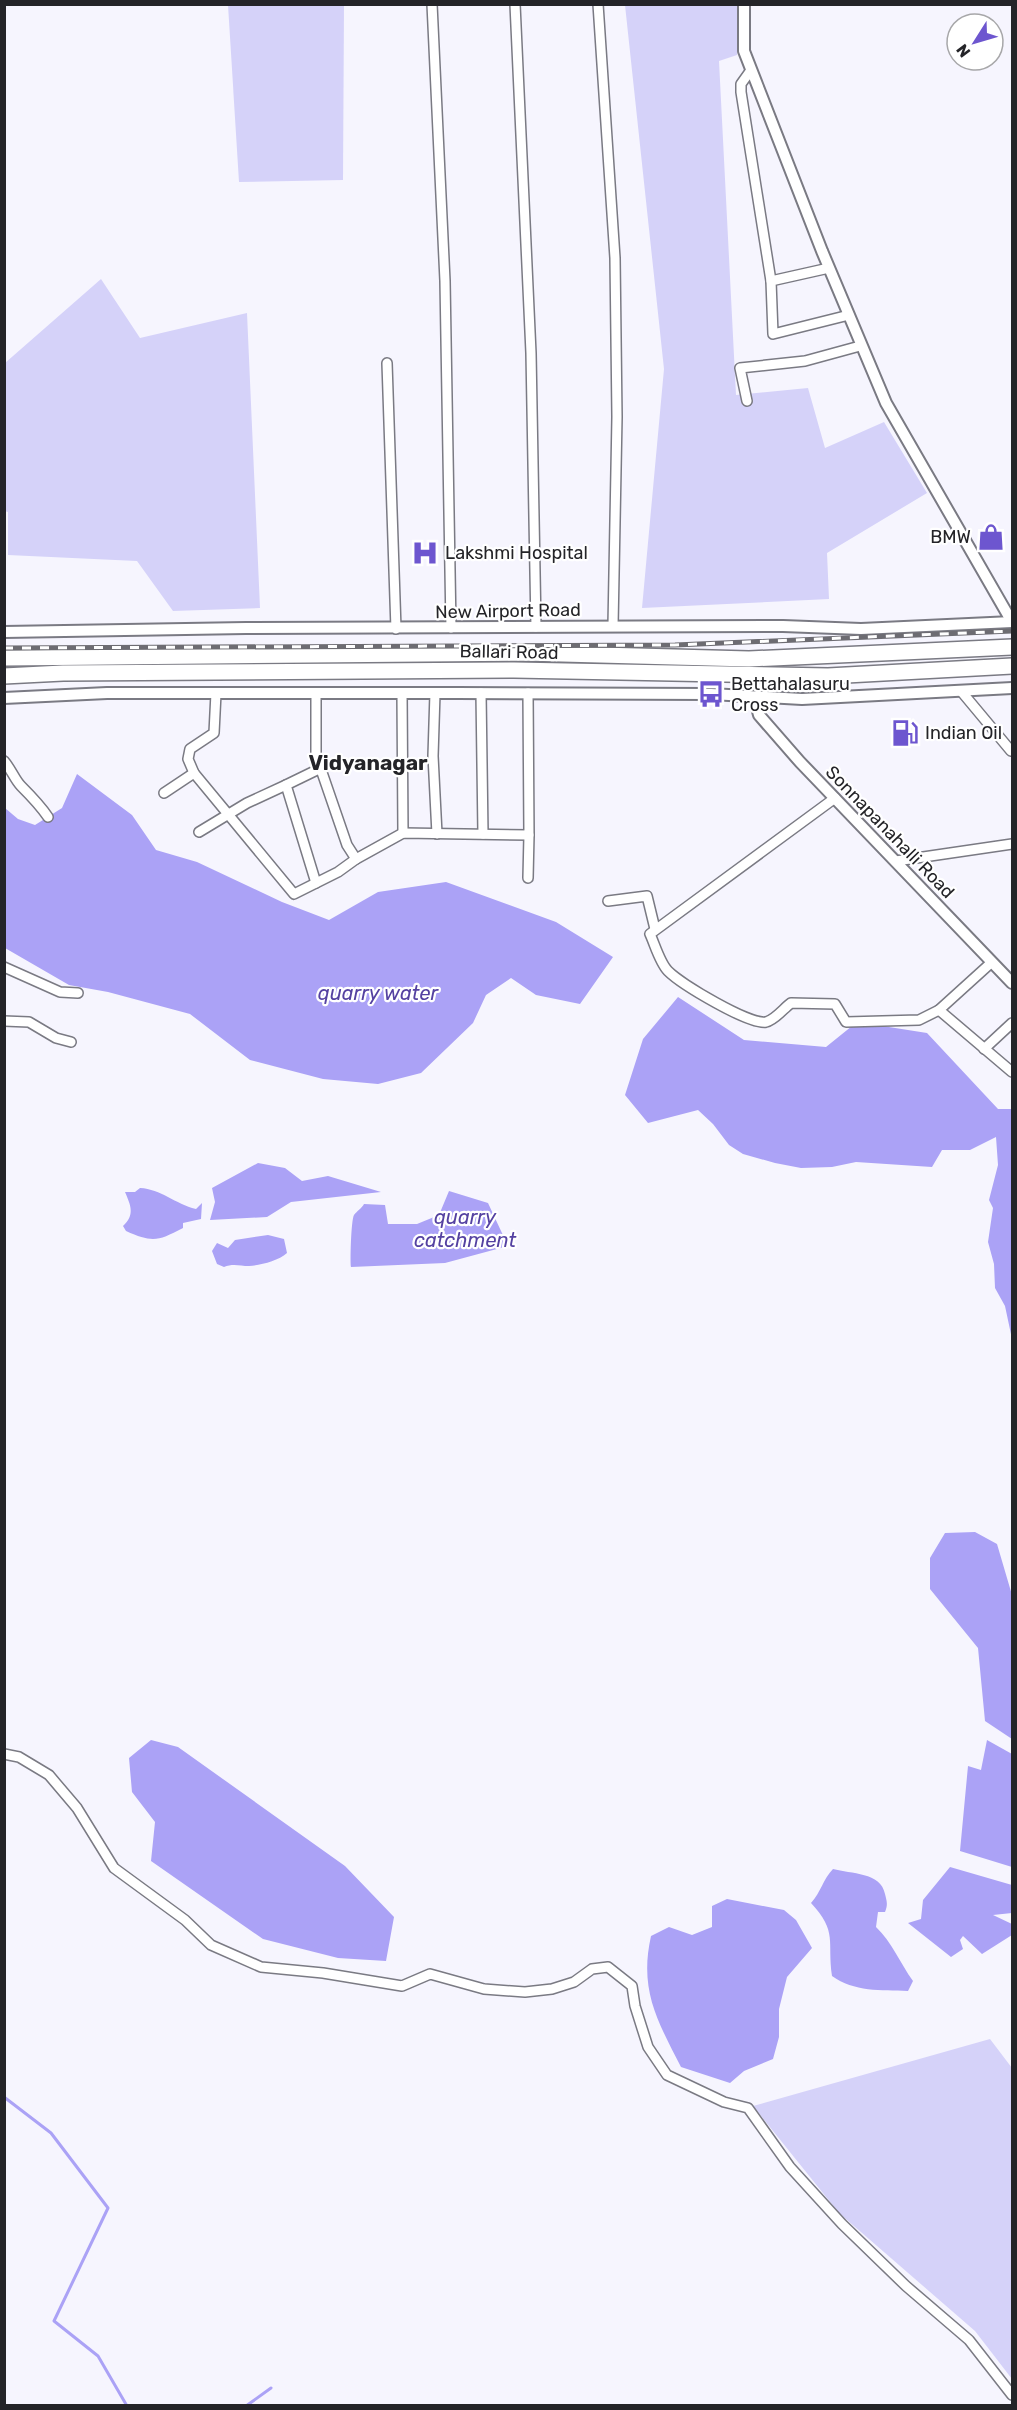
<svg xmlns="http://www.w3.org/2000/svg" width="1017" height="2410" font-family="Rubik,sans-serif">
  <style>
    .green { fill: #d5d2f9 }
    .water { fill: #aba2f6 }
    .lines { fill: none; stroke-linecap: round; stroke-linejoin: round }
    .stream { stroke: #aba2f6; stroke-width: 3 }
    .minor-casing { stroke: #7a7a83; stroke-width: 12 }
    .tertiary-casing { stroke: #7a7a83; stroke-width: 14 }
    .trunk-casing { stroke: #7a7a83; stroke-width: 18 }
    .minor { stroke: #fff; stroke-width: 9 }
    .tertiary { stroke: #fff; stroke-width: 10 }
    .trunk { stroke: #fff; stroke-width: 15 }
    .rail-casing { stroke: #6d6c72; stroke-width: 5 }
    .rail { stroke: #fff; stroke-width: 3; stroke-dasharray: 9; stroke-linecap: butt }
    .labels { text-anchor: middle; stroke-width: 4.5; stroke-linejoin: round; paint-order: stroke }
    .poi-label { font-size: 18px; fill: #242428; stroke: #fff; text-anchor: start }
    .street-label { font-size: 18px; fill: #242428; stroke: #fff }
    .water-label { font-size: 20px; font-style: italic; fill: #5441a1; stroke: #fff }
    .quarter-label { font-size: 21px; font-weight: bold; fill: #242428; stroke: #fff }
  </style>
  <rect width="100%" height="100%" fill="#f6f5fe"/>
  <g class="green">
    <polygon points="228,5 344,5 343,180 239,182"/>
    <polygon points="625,5 737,5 737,55 719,61 736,395 808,388 825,448 884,422 927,493 827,553 829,599 642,608 664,369"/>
    <polygon points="101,279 140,338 247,313 260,608 173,611 137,561 8,555 8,512 4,511 5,363"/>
    <polygon points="990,2039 1012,2068 1012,2379 975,2331 839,2213 753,2106"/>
  </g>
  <g class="water">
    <polygon points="77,774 132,815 156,850 197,862 282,902 329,920 378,892 446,882 556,922 613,957 580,1004 536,995 511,978 486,995 473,1023 421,1073 378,1084 323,1079 250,1060 190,1014 108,992 69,985 5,948 5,808 18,819 35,825 62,808"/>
    <polygon points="678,997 744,1040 826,1047 857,1022 927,1033 998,1109 1012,1109 1012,1339 1005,1306 995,1288 994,1264 988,1242 993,1208 989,1200 998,1165 996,1137 970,1150 942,1150 932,1167 856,1162 832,1167 801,1168 775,1163 743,1154 729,1145 713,1124 698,1110 648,1123 625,1095 643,1039"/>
    <polygon points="258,1163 285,1168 302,1181 328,1176 381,1192 291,1202 267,1217 210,1220 215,1202 212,1188"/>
    <path d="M140,1188c21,1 35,16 56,21l6,-6 -1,16 -18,4v5c-25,13 -30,15 -57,3l-3,-5c12,-11 8,-20 2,-34h10z"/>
    <path d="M449,1191l39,12 20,43 -63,17 -94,4c-1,-4 0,-47 3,-52 3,-4 8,-7 10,-11l21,1 3,19h29l22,-9z"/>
    <path d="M268,1235l16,4 3,14c-9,8 -26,12 -38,13 -9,0 -16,-3 -25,1l-7,-3 -5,-13 5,-8 11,5 7,-8z"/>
    <polygon points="975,1532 997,1544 1012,1595 1012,1739 985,1721 978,1648 930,1589 930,1558 945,1533"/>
    <polygon points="151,1740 178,1747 345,1866 394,1917 386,1961 338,1958 263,1939 151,1861 155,1822 132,1792 129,1758"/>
    <polygon points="987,1740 1012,1754 1012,1867 960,1851 968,1766 981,1770"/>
    <polygon points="950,1867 1012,1885 1012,1913 993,1915 1012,1924 1012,1935 982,1954 963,1936 960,1940 963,1949 951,1957 908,1923 921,1919 923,1900"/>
    <path d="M833,1869c18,5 48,3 52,25 2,8 3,11 0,18h-7l-2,15c16,15 24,36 37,54l-5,10c-27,-1 -54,1 -76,-15 -5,-35 6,-44 -21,-73 10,-11 12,-24 22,-34z"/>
    <path d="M727,1899l57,11 12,10 16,28 -25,29 -8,32v28l-6,22 -29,12 -14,12 -49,-16c-24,-47 -42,-77 -30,-131l18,-9 23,8 20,-8v-21z"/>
  </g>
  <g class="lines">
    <g class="stream">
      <polyline points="4,2097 51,2133 108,2208 54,2321 98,2356 127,2406"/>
      <polyline points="246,2406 271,2388"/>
    </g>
    <defs>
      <g id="minor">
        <polyline points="432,4 445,281 451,628"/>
        <polyline points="515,4 531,353 536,627"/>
        <polyline points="598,4 615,258 617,417 613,626"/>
        <polyline points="751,70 741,84 741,92 771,281"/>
        <polyline points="829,268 771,281 773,334 849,315"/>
        <polyline points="387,363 396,629"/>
        <polyline points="747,401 740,368 805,361 860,346"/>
        <polyline points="961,691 1011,751"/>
        <polyline points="216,693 214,733 190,749 188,759 194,773 294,894 338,872 356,859"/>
        <polyline points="316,693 316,755 347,845 356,859 403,833 529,835 528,693"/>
        <polyline points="402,693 403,833"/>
        <polyline points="435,693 433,756 437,834"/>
        <polyline points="481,693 483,834"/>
        <path d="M4,761c7,8 11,19 17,25 10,10 19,19 27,31"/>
        <polyline points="164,793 194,773"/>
        <path d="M835,798l-185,136c5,11 10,29 18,37 13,13 81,54 98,51 9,-2 18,-14 25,-19l44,1 11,18 73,-2 20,-10"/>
        <polyline points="199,832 247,803 286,785"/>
        <polyline points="896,861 1012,844"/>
        <polyline points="528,878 529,835"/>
        <polyline points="316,883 286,785 321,768"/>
        <polyline points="608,901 647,896 655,929"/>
        <polyline points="992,962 939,1010 1012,1072"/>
        <polyline points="4,967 60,992 78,993"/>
        <polyline points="4,1021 29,1022 56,1038 71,1042"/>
        <polyline points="984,1049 1012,1023"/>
        <polyline points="4,1754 19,1757 49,1775 77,1808 114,1868 185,1920 211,1945 261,1967 323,1973 402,1986 430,1974 484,1989 525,1992 552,1989 574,1982 592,1969 608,1967 632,1986 635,2006 648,2047 667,2075 724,2102 748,2108 790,2167 842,2224 906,2286 969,2340 1012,2395"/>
      </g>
      <g id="tertiary">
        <polyline points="744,4 744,51 822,251 886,403 1012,622"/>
        <polyline points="4,632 246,628 783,626 861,629 1012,622"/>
        <polyline points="754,697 759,715 800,762 1012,983"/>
        <polyline points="4,698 107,693 457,693 711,694 802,699 1012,688"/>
      </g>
      <g id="trunk">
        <polyline points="4,658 525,653 749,659 1012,647"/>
        <polyline points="4,676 63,673 514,670 828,676 1012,666"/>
      </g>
    </defs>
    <use href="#minor" class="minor-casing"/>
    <use href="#tertiary" class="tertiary-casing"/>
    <use href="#trunk" class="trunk-casing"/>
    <use href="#minor" class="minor"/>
    <use href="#tertiary" class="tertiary"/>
    <use href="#trunk" class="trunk"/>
    <defs>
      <polyline id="rail" points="4,648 675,645 1012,631"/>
    </defs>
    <use href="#rail" class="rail-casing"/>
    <use href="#rail" class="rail"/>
  </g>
  <defs>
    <symbol id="shop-bare" viewBox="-9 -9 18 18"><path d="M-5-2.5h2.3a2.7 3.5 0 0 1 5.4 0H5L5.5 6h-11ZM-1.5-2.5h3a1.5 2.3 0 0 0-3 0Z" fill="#6d56cf" stroke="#fff" stroke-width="2.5" paint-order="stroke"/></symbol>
    <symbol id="hospital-bare" viewBox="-9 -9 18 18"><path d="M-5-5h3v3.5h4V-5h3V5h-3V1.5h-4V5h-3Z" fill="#6d56cf" stroke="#fff" stroke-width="2.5" paint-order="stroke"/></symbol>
    <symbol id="bus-bare" viewBox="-9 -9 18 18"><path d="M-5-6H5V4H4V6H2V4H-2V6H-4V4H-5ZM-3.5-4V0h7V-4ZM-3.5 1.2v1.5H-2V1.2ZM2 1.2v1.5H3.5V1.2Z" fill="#6d56cf" stroke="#fff" stroke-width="2.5" paint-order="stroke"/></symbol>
    <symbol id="fuel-bare" viewBox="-9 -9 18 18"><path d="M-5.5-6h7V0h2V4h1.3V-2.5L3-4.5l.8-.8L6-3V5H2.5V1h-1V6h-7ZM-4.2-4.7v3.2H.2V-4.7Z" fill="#6d56cf" stroke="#fff" stroke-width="2.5" paint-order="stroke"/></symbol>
  </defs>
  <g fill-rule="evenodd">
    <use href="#shop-bare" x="972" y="518" width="38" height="38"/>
    <use href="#hospital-bare" x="406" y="534" width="38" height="38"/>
    <use href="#bus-bare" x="692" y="675" width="38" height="38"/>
    <use href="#fuel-bare" x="886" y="714" width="38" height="38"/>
  </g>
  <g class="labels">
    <g class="poi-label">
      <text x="971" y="543" text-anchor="end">BMW</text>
      <text x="445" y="559">Lakshmi Hospital</text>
      <text x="731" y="690">Bettahalasuru<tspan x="731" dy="21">Cross</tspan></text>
      <text x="925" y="739">Indian Oil</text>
    </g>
    <g class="street-label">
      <text transform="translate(508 611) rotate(-1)" y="6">New Airport Road</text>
      <text transform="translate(509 652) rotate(1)" y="6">Ballari Road</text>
      <text transform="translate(890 832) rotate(46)" y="6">Sonnapanahalli Road</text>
    </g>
    <g class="water-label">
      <text x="378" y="1000">quarry water</text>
      <text x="465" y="1224">quarry<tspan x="465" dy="23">catchment</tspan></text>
    </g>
    <g class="quarter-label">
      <text x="368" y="770">Vidyanagar</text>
    </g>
  </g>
  <rect width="1017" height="2410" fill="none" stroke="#242428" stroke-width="12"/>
  <g transform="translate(975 42) rotate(233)"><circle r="28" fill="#ffffff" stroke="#a7a7a9" stroke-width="1.5"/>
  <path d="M0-4.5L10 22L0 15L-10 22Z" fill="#6d56cf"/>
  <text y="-9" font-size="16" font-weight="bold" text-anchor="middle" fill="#242428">N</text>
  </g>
</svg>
